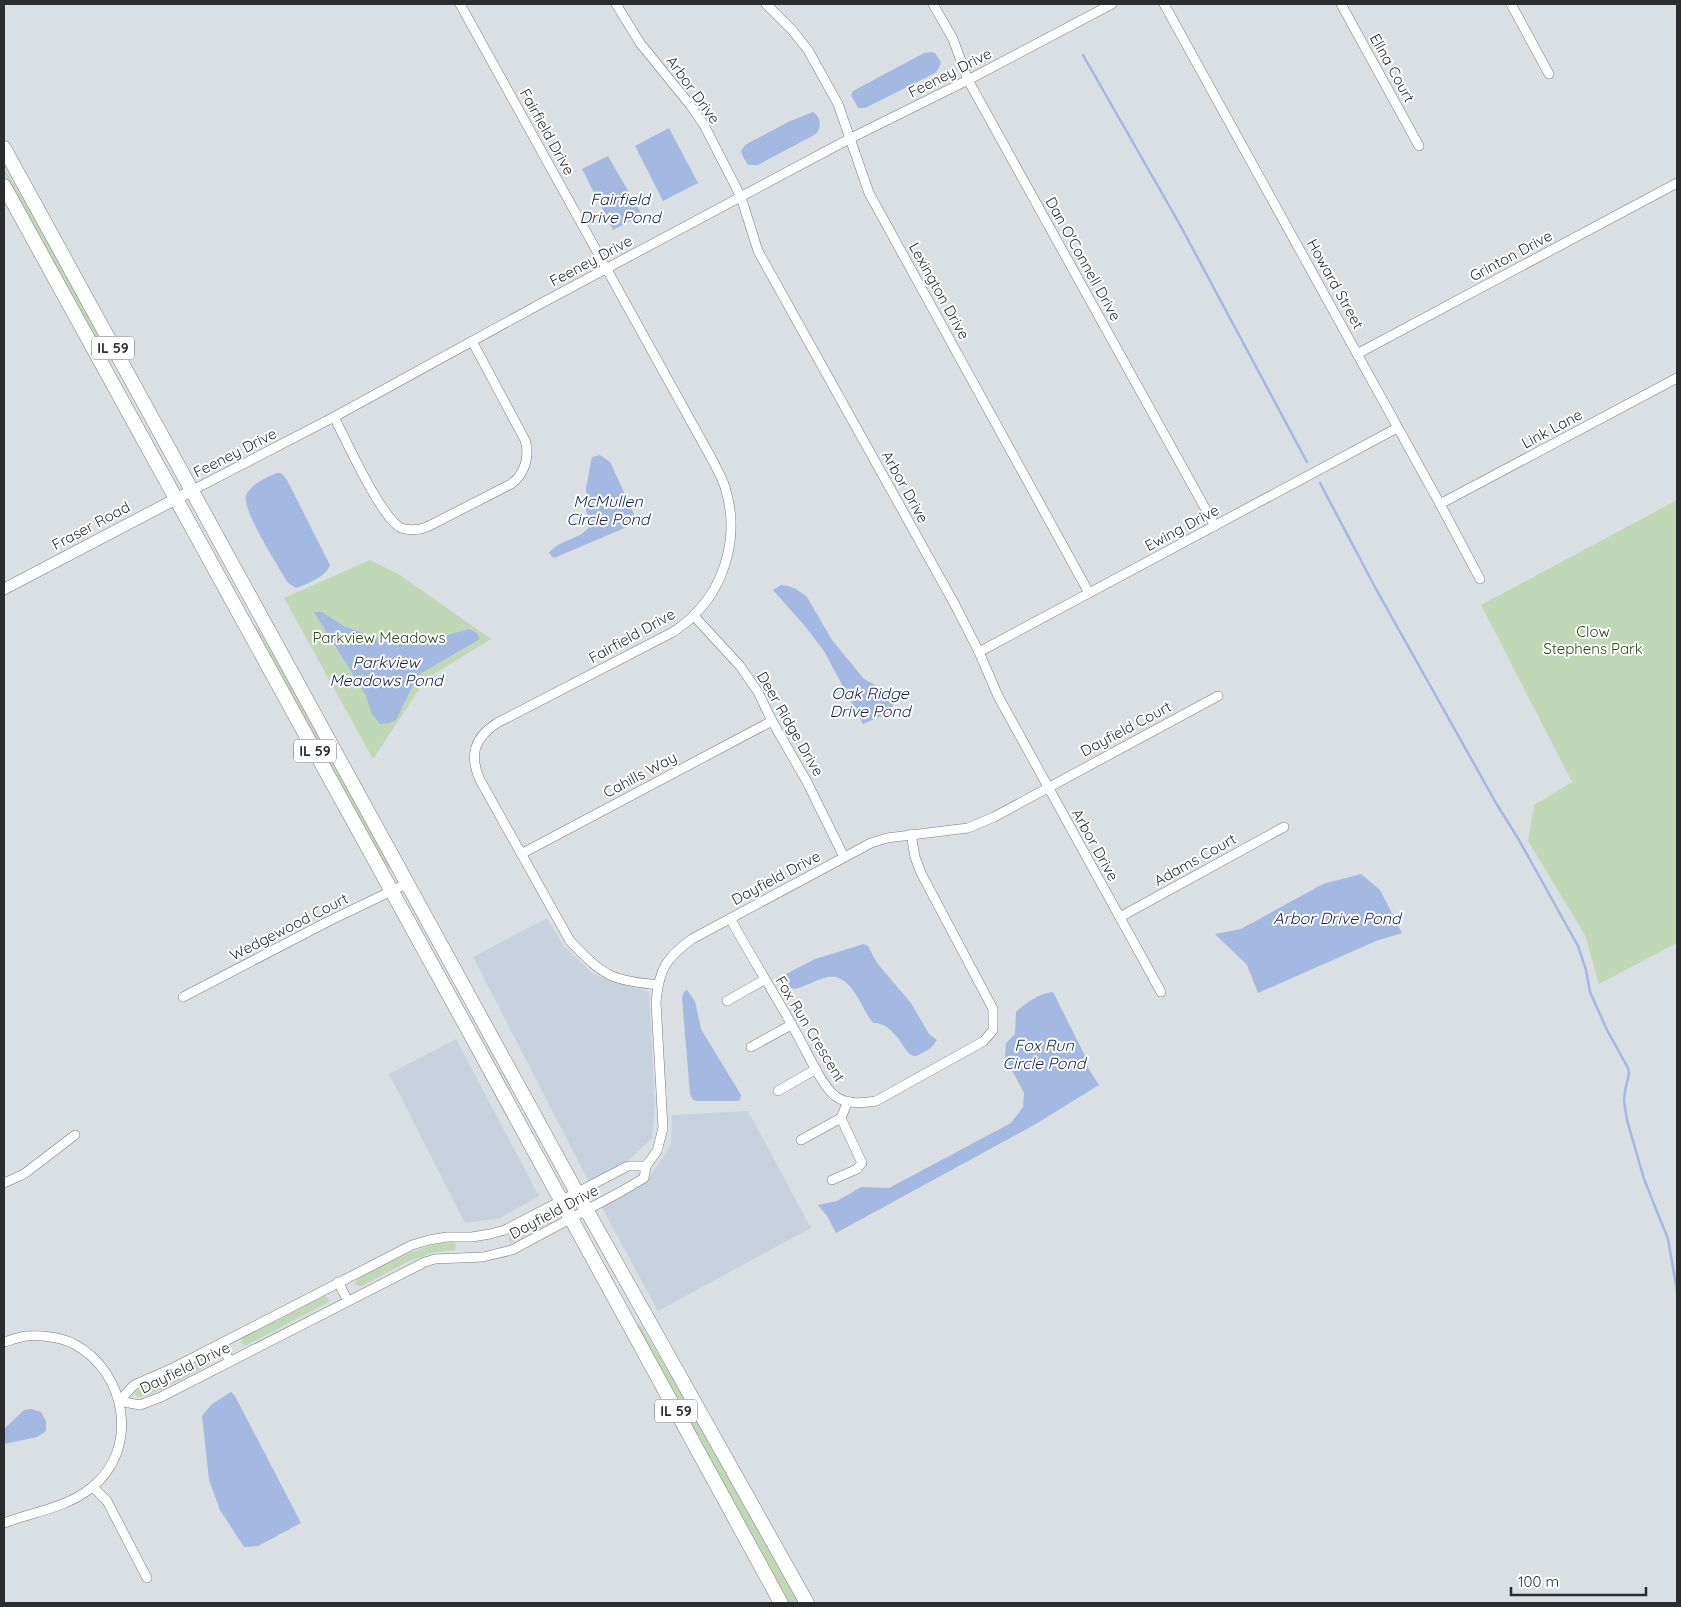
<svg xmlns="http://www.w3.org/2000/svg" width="1681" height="1607" font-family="Quicksand,sans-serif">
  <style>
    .built { fill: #c8d2de }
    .green { fill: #c1d8b7 }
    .water { fill: #a3b9e1 }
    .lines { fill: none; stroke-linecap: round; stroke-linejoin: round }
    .stream { stroke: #a3b9e1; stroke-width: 2.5 }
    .minor-casing { stroke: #787c81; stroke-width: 10 }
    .tertiary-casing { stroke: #787c81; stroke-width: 12 }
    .primary-casing { stroke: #787c81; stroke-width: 15 }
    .minor { stroke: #fff; stroke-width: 9 }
    .tertiary { stroke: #fff; stroke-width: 11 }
    .primary { stroke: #fff; stroke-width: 14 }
    .labels { text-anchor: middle; stroke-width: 4; stroke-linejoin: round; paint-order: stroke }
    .shield { fill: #fff; stroke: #6a6b6d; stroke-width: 1 }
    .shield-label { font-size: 14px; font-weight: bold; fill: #2a2c2e }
    .street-label { font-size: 15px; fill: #2a2c2e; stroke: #fff }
    .park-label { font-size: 15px; fill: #284b13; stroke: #fff }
    .water-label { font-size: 16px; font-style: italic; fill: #0e2556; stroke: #fff }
  </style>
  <rect width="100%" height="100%" fill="#dadfe4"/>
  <g class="built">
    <polygon points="547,918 563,945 593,974 649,992 655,1105 652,1138 629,1160 590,1184 473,957"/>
    <polygon points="456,1039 539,1196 500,1218 465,1223 389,1074"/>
    <polygon points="748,1111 811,1228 658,1311 601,1206 647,1181 671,1145 672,1115"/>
  </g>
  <g class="green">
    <polygon points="4,168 29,208 114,361 111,362 84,319 4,172"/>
    <polygon points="1677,500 1677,943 1599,984 1585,935 1528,841 1534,805 1572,782 1481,605"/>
    <polygon points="370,560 400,575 491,639 426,679 373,759 284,598"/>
    <polygon points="256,626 284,671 392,867 387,869 253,627"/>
    <polygon points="550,1215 552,1218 552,1222 514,1242 510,1242 509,1240 509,1235"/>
    <path d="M453,1242l3,3 -1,5 -22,3 -22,7 -49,26h-4l-3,-2 2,-5c31,-16 61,-34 96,-37z"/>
    <polygon points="325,1296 328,1298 329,1301 327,1303 247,1345 244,1345 241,1343 242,1338"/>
    <polygon points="639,1323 673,1379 799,1603 788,1603 637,1325"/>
    <path d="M203,1358l5,1 2,4 -2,2c-15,7 -57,33 -71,32l-2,-5 2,-2 23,-10z"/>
  </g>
  <g class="water">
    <polygon points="931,52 935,53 941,62 939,68 935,73 865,108 858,108 851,95 853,91 924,53"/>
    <path d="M813,112c8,5 9,15 3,22l-58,31h-10l-5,-8 -2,-6 4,-6 43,-23z"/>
    <polygon points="669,128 698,183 663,201 635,146"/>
    <polygon points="608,156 642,215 613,230 582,169"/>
    <path d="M600,455l10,7 24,52 -7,13 -73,31 -5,-5c11,-14 31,-13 41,-27l-4,-16v-22l6,-31z"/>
    <path d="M277,473h4l5,5 44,87c-4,12 -23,19 -34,23l-8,-5c-9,-15 -46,-73 -42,-87 3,-11 21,-19 31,-23z"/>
    <polygon points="781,585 788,586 796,589 807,597 832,640 864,679 886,691 894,703 888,713 863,724 824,651 804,625 773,590"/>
    <polygon points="314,612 322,612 345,627 395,643 430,640 469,629 477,633 480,639 418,675 396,720 389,723 380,724 372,714 365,694"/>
    <polygon points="1361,874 1380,890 1402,933 1376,941 1258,993 1247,965 1215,934 1241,929 1323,884"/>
    <path d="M864,944l4,2 9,17 34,40 18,31 8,6c-4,6 -8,10 -15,13 -2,1 -5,3 -7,3 -12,0 -17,-33 -42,-33 -12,-15 -21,-50 -45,-46 -10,2 -20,8 -30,11l-4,1 -5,-2 -4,-8 1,-5 4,-2 25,-13z"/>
    <polygon points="687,990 695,1001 701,1029 741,1095 740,1100 737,1101 697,1101 693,1100 690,1094 682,998 684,992"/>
    <path d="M1053,992l34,68 1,8 11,17 -65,40 -198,108 -9,-17 -9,-11 19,-4 24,-14 28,1 122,-65 12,-16 1,-14 -19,-36 1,-14 9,-9 1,-22c11,-10 22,-18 37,-20z"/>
    <polygon points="231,1392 235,1396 301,1523 258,1546 244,1547 220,1510 209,1480 202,1416 212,1404"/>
    <polygon points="31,1409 41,1412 46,1421 46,1431 37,1437 4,1444 4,1429 24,1410"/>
  </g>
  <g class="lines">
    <g class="stream">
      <polyline points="1083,55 1179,223 1307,462"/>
      <polyline points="1320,483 1376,589 1496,803 1519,840 1578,946 1586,970 1590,992 1607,1030 1628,1068 1629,1074 1625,1091 1624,1101 1627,1120 1644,1179 1668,1239 1677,1291"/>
    </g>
    <defs>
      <g id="minor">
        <path d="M460,4l254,459c4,9 10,18 12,28 13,43 0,93 -32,124 -6,7 -14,12 -21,17l-176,91c-23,15 -28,32 -17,57l90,161c12,12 26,28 42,35 14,6 30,7 46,9"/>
        <polyline points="616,4 640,43 691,106 704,125 741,197 758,251 954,603 979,652 998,696 1161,992"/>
        <polyline points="766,4 792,30 808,50 838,104 869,193 1089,593"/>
        <polyline points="933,4 953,39 968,80 1215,526"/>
        <polyline points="1164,4 1440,504 1480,579"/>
        <polyline points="1341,4 1419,146"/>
        <polyline points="1511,4 1549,74"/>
        <polyline points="1357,354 1677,183"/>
        <path d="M334,417c12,23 47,101 67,111 9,3 18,2 26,-1l84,-43c14,-10 19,-28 14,-44l-53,-99"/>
        <polyline points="191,491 334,417 540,304 849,139 968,80 1112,4"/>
        <polyline points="1440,504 1677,378"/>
        <polyline points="694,616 740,666 758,692 772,721 807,782 844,857"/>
        <polyline points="979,652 1397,428"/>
        <polyline points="521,854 772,721"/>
        <polyline points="1120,917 1284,827"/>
        <path d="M730,918c22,41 47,79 69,120 9,16 22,46 36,58 12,9 28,7 41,5l108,-60 9,-11v-21l-72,-136 -6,-16 -4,-23"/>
        <polyline points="183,997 327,922 408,883"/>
        <polyline points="727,1001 764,980"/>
        <polyline points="751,1047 791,1025"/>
        <polyline points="778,1091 816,1069"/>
        <polyline points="801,1140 841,1118"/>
        <polyline points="832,1180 857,1169 862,1163 841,1118 848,1101"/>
        <polyline points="4,1183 24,1174 75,1135"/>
        <polyline points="338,1282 348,1301"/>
        <path d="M4,1342c7,-2 15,-5 22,-6 15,-1 35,1 48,8 53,28 66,106 17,144 -25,20 -58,24 -87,35"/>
        <polyline points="221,1343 230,1362"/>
        <path d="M119,1401l21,4 21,-8 264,-135 10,-3 48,-2 29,-7 110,-59 22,-13 2,-12 11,-15 6,-23 -7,-126c3,-33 10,-44 36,-63l179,-96 16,-5 81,-10 26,-11 224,-121"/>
        <polyline points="119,1401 134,1385 175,1367 412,1245 429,1240 447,1237 472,1237 490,1234 505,1230 628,1166 646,1166"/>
        <polyline points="93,1487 107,1501 147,1578"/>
      </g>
      <polyline id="tertiary" points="4,589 191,491"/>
      <g id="primary">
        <polyline points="4,148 577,1193 807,1603"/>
        <polyline points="4,186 467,1028 781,1603"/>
      </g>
    </defs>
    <use href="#minor" class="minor-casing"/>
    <use href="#tertiary" class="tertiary-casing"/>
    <use href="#primary" class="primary-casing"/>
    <use href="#minor" class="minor"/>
    <use href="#tertiary" class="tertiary"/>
    <use href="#primary" class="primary"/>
  </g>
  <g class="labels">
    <g class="shield">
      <rect x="92" y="336.5" width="42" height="23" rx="4"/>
      <rect x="294" y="739.5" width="42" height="23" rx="4"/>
      <rect x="655" y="1399.5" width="42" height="23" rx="4"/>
    </g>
    <g class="shield-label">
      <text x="113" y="353">IL 59</text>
      <text x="315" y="756">IL 59</text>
      <text x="676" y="1416">IL 59</text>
    </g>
    <g class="street-label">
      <text transform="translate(1392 68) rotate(61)" y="5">Ellna Court</text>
      <text transform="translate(950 73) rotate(-27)" y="5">Feeney Drive</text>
      <text transform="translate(693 90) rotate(54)" y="5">Arbor Drive</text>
      <text transform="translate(547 132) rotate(61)" y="5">Fairfield Drive</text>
      <text transform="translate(1511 256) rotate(-28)" y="5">Grinton Drive</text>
      <text transform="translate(1083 259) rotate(61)" y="5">Dan O'Connell Drive</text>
      <text transform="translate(591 261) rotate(-28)" y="5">Feeney Drive</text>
      <text transform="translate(1335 284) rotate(61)" y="5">Howard Street</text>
      <text transform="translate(939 291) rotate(61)" y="5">Lexington Drive</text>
      <text transform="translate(1552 429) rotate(-28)" y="5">Link Lane</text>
      <text transform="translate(235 453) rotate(-27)" y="5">Feeney Drive</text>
      <text transform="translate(905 487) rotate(61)" y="5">Arbor Drive</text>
      <text transform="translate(91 526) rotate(-28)" y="5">Fraser Road</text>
      <text transform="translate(1182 528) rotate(-28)" y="5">Ewing Drive</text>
      <text transform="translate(632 636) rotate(-29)" y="5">Fairfield Drive</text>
      <text transform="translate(790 724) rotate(60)" y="5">Deer Ridge Drive</text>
      <text transform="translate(1126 729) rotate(-28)" y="5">Dayfield Court</text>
      <text transform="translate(640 775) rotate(-28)" y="5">Cahills Way</text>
      <text transform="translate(1095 845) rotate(61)" y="5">Arbor Drive</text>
      <text transform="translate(1195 860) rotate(-29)" y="5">Adams Court</text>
      <text transform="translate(776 878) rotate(-28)" y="5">Dayfield Drive</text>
      <text transform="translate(289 927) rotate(-27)" y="5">Wedgewood Court</text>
      <text transform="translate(810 1029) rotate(59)" y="5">Fox Run Crescent</text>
      <text transform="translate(554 1212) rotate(-28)" y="5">Dayfield Drive</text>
      <text transform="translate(185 1368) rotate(-26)" y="5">Dayfield Drive</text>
    </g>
    <g class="park-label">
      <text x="1593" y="637">Clow<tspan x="1593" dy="17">Stephens Park</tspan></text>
      <text x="379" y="643">Parkview Meadows</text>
    </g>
    <g class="water-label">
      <text x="620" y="205">Fairfield<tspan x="620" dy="18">Drive Pond</tspan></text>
      <text x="608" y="507">McMullen<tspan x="608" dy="18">Circle Pond</tspan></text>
      <text x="386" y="668">Parkview<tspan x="386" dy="18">Meadows Pond</tspan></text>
      <text x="870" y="699">Oak Ridge<tspan x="870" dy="18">Drive Pond</tspan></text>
      <text x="1337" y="924">Arbor Drive Pond</text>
      <text x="1044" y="1051">Fox Run<tspan x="1044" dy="18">Circle Pond</tspan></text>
    </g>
  </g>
  <rect width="1681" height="1607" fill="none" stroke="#2a2c2e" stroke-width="10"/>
  <path d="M1511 1587v8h135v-8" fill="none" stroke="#2a2c2e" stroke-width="2.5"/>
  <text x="1518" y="1587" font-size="15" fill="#2a2c2e" stroke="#ffffff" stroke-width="4" paint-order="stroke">100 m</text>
</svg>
